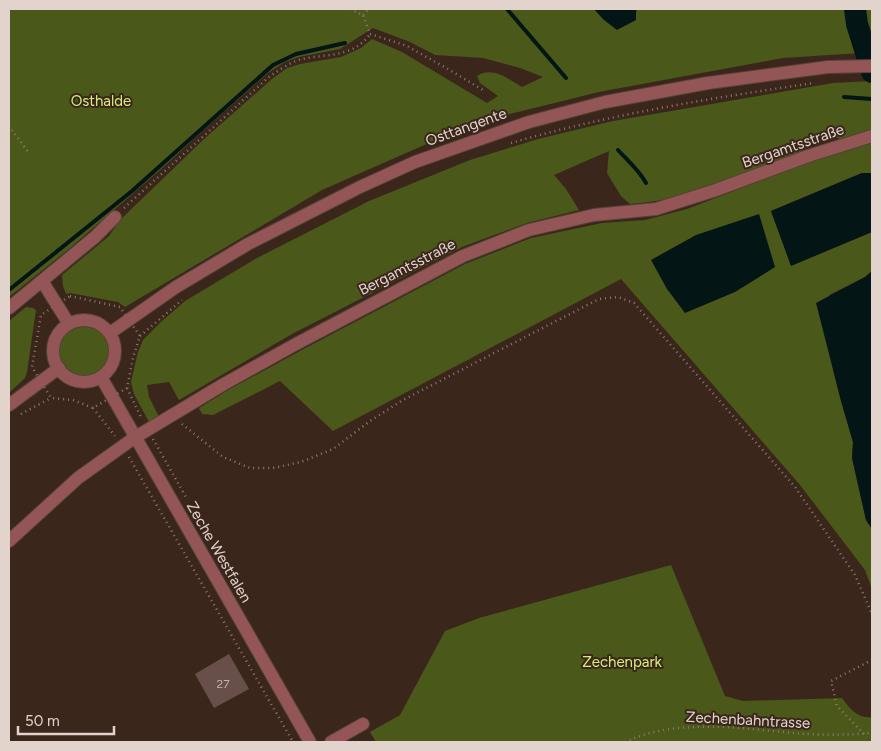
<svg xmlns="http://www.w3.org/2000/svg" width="881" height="751" font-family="Figtree,sans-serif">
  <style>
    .green { fill: #4a581a }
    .water { fill: #041516 }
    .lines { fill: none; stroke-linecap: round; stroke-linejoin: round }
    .stream { stroke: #041516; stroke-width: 4 }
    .river { stroke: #041516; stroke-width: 22 }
    .building { fill: #684f49 }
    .minor-casing { stroke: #564238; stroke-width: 14 }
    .path { stroke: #8c7a72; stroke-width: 2.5; stroke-dasharray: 1 4; stroke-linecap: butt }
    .minor { stroke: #935556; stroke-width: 12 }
    .labels { text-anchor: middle; stroke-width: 4; stroke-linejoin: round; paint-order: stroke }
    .number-label { font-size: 12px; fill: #c4b3ac }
    .park-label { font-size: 15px; fill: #d2f077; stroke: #3b261c }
    .street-label { font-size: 15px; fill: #e2d4cd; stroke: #3b261c }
  </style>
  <rect width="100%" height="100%" fill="#3b261c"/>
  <g class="green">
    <path d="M9,9h585l10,11 33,-8 -1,-3h236v63l-14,-48h-8l11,29 -78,5 -184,34 -89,22 -72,25 -116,51 -197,117 -7,-5 -48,-9 -4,1 -3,-8 -1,-11 47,-39 11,-16 84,-81 68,-60 15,-11 13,-4 41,-7 20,-9 11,-9 30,13 85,51 11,-7 -18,-13 -3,-7c16,-10 31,3 45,11l21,-10 -23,-9 -37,-10 -48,-3 -25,-13 -37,-14 -33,21 -41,8 -14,5 -17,11 -68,60 -32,30 -99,86 -60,48z"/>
    <path d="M872,81v50l-30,9 -7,-3 -27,9 -6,7c-55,20 -112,47 -172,51l-9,-8 -14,-23 2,-22 -55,24 12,14 13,21 -52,13 -65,24 -170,87 -113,66 -10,-18 -22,3 2,12 10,20 -9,7 -16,-30 -3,-12 7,-30 5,-12 18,-18 24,-21 72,-43 112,-57 101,-41 68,-21 75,-18 220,-38z"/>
    <polygon points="872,141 872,173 862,173 771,211 791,265 872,232 872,271 865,277 829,295 833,370 841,401 853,442 852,458 866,520 872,529 872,589 865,570 800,485 621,279 333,431 280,381 213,415 202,414 199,408 228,390 298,352 465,264 531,238 602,223 645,220 687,209 811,161"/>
    <polygon points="26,307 33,308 36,310 27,372 25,378 9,393 9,321"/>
    <circle cx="84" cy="351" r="25"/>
    <path d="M671,565l54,131 18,5 99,-3c8,11 16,21 30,19v25h-496l-6,-10 30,-17 45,-84 34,-13z"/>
  </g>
  <g class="water">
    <polygon points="594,9 636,9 636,20 617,30 604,20"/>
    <polygon points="862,173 872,173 872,232 791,266 771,211"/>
    <polygon points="759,214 775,267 735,292 685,313 667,289 651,260 696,235"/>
    <polygon points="872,271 872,529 866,520 852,458 853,442 841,401 816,303 865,277"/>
  </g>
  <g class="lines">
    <g class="stream">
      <polyline points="507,9 566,78"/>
      <polyline points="844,97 872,99"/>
      <path d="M618,150c10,11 21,20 28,33"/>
      <polyline points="9,290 132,191 273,65 296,54 345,43"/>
    </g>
    <polyline class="river" points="855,9 857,24 872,72"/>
  </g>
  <polygon class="building" points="229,654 249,689 214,708 195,674"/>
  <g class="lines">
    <defs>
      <g id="minor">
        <polyline points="42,281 69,324"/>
        <polyline points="9,308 95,237 115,217"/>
        <circle cx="84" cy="351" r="31"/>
        <polyline points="110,333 176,287 248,244 360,187 415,162 529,122 605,102 708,83 828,67 872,66"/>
        <polyline points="101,377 310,742"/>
        <polyline points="9,405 59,368"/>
        <polyline points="9,541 78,478 134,438 224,384 296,344 463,256 529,230 594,215 656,209 716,190 808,156 872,136"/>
        <polyline points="331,742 363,724"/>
      </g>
    </defs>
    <use href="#minor" class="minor-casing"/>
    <g class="path">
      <polyline points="350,9 363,15 370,34"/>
      <polyline points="363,15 369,9"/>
      <polyline points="370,34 407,46 448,69 483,90"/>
      <polyline points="9,126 29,153"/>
      <path d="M511,143c100,-29 201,-45 303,-60"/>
      <path d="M124,208l146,-132c10,-6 20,-14 32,-17 24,-5 53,-2 68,-25"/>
      <polygon points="70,296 120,307 140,336 133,358 127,388 93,408 73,400 51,398 32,367 41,315"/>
      <polyline points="140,336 182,300"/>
      <polyline points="127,388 142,419"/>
      <polyline points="93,408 115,436"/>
      <polyline points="21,414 51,398"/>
      <polyline points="182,424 223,457 250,468 273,468 301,462 333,449 370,421 403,400 599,299 618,297 634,303 795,487 855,575 872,614"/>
      <polyline points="153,439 187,499"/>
      <polyline points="129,457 293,742"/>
      <polyline points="864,734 837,706 831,681 872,660"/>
      <path d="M625,742c57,-26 122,-12 182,-8 22,1 43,1 65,-1"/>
    </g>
    <use href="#minor" class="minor"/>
  </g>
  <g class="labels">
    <g class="number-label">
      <text x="223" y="688">27</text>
    </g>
    <g class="park-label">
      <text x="101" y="106">Osthalde</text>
      <text x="622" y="667">Zechenpark</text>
    </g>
    <g class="street-label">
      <text transform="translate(466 127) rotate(-20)" y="5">Osttangente</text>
      <text transform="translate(793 146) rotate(-19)" y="5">Bergamtsstraße</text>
      <text transform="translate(407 267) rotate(-27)" y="5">Bergamtsstraße</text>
      <text transform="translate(219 552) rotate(60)" y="5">Zeche Westfalen</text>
      <text transform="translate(748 720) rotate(3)" y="5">Zechenbahntrasse</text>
    </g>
  </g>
  <rect width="881" height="751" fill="none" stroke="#e2d4cd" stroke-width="20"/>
  <path d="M18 726v8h96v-8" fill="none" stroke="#e2d4cd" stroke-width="2.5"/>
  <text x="25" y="726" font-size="15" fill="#e2d4cd" stroke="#3b261c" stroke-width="4" paint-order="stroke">50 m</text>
</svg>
